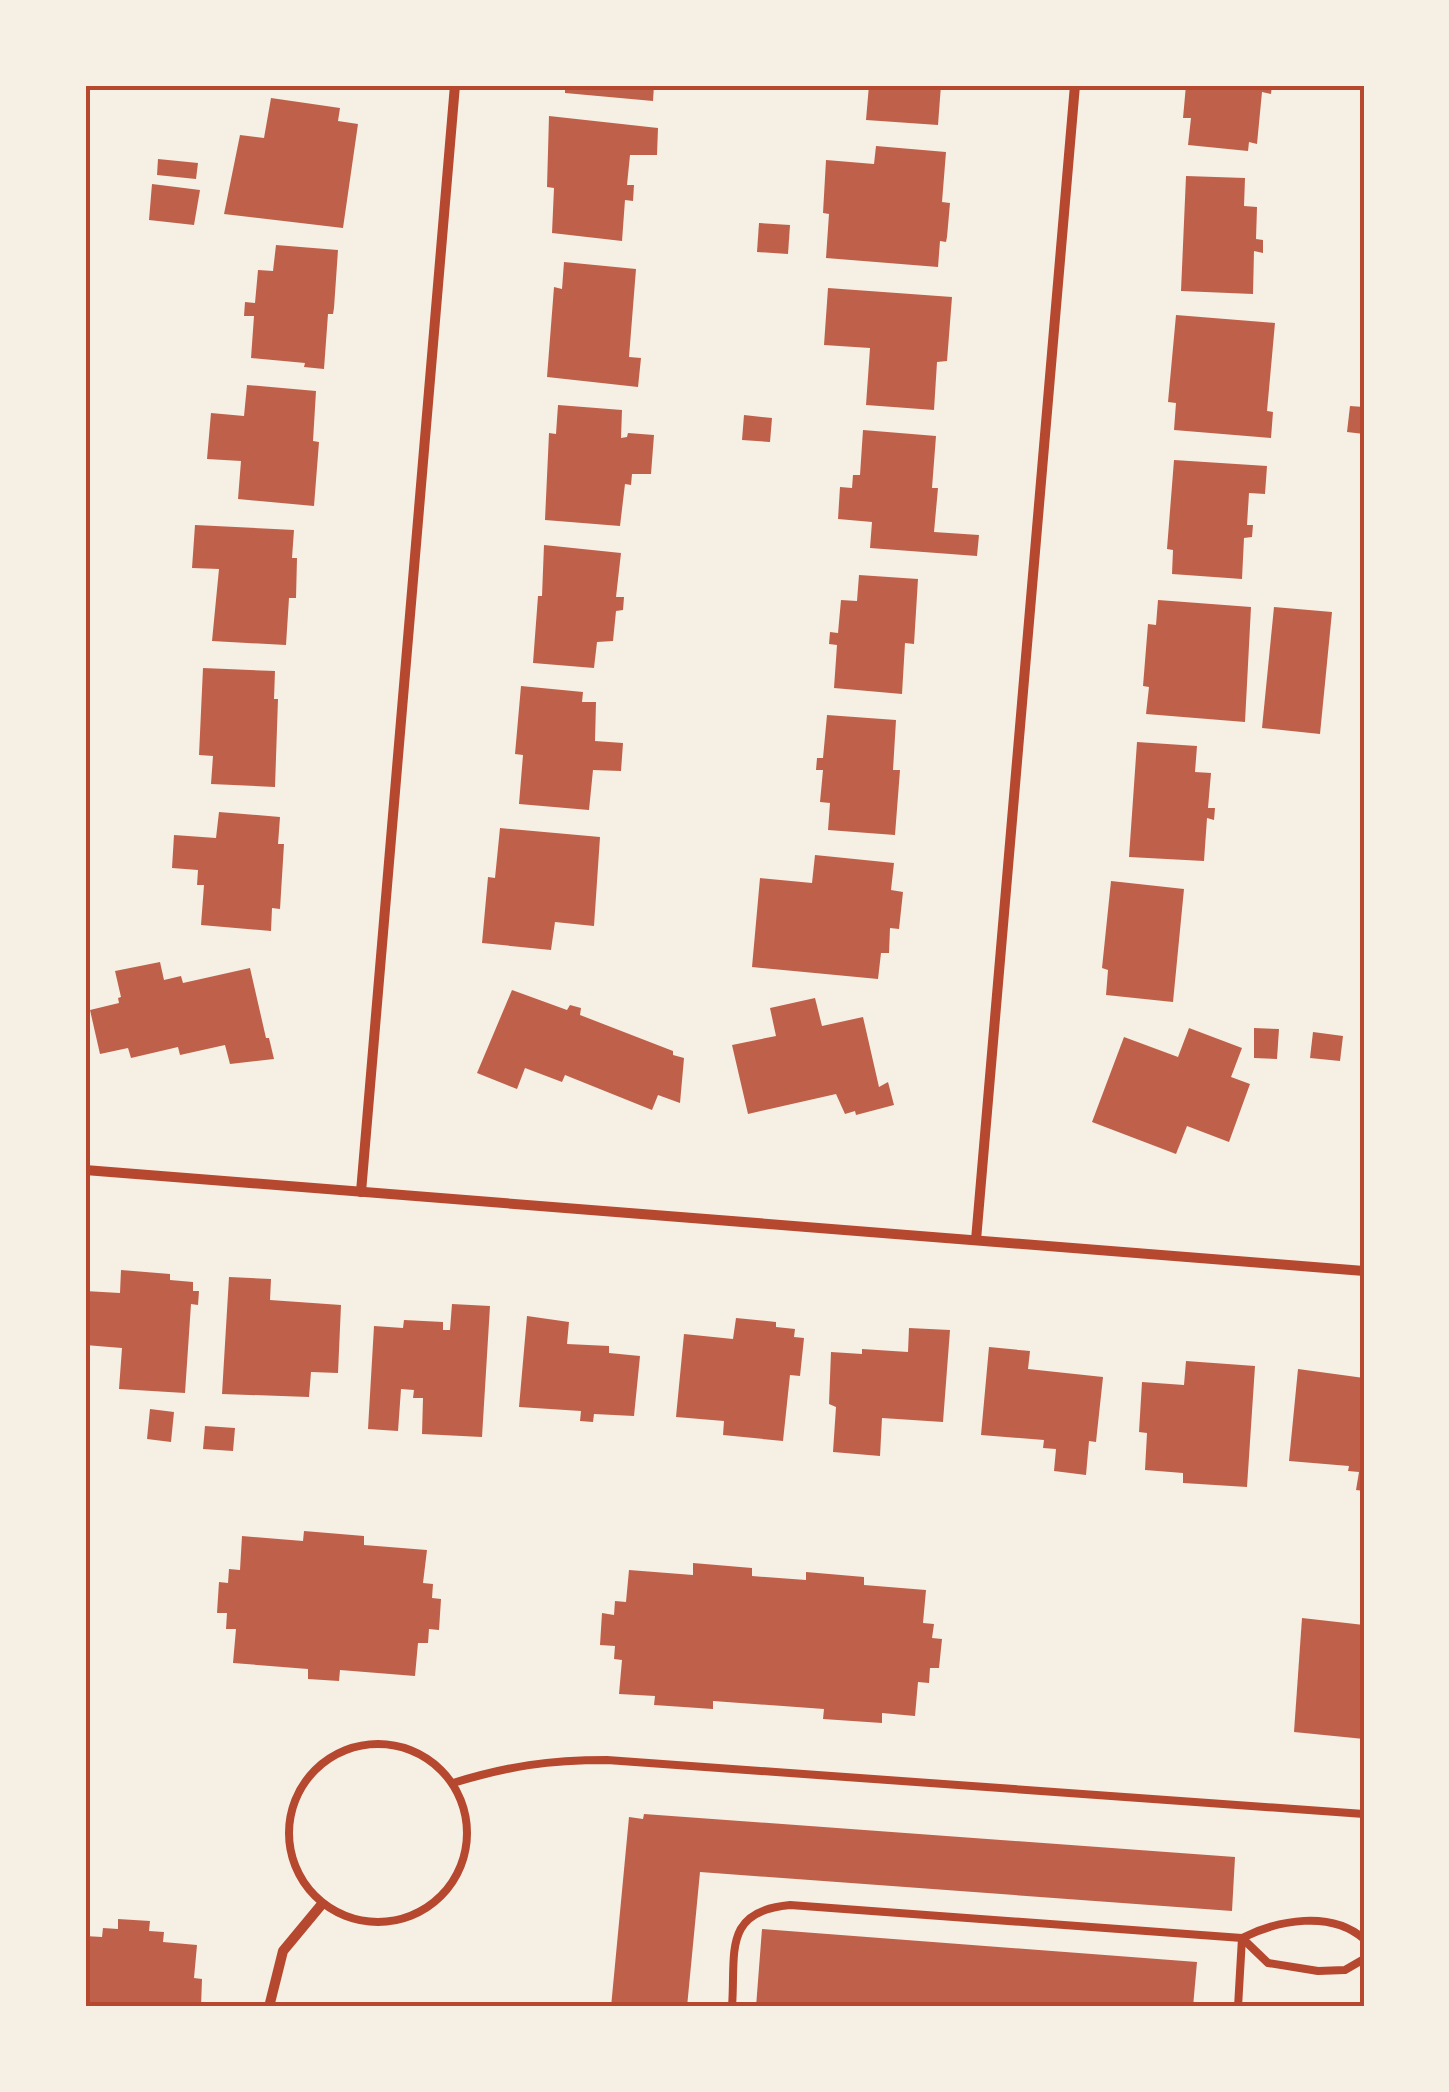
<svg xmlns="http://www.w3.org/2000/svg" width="1449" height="2092" font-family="Inter,sans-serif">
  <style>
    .building { fill: #bf614a }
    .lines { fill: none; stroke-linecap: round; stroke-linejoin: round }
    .service { stroke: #b5482f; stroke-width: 8 }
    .minor { stroke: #b5482f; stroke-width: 10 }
    .neatline { fill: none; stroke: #b5482f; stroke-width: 4 }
  </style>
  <rect width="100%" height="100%" fill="#f6efe4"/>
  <g class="building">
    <polygon points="565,85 654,85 653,101 565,93"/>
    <polygon points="869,85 941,85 938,125 866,120"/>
    <polygon points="1186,85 1272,85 1271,94 1262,92 1257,144 1249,142 1248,151 1188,145 1191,118 1183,118"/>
    <polygon points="271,98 340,108 338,121 358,124 343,228 224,214 240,135 264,138"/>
    <polygon points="549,116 658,128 657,155 630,155 627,185 634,185 633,201 625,200 622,241 552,233 554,188 547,187"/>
    <polygon points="876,146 946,152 942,202 950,203 947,237 946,242 940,241 938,267 826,258 829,214 823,213 826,160 874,164"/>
    <polygon points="158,159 198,163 196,179 157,175"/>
    <polygon points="1186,176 1245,178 1244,206 1257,207 1256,239 1263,240 1263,253 1254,251 1253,294 1181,291"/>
    <polygon points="152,184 200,190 194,225 149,220"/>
    <polygon points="759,223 790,225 788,254 757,252"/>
    <polygon points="276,245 338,250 334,308 333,314 328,314 324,369 304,367 305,363 251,358 254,316 244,316 245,302 255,303 258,270 273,271"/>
    <polygon points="564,262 636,269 629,357 641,358 638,387 547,377 554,287 562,289"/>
    <polygon points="828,288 952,297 947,361 937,362 934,410 866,405 870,348 824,345"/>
    <polygon points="1176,315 1275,323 1267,411 1273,412 1271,438 1174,430 1176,403 1168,402"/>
    <polygon points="247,385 316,391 313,441 319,442 314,506 238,499 241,461 207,459 211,413 244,416"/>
    <polygon points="558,405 622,410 621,438 627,437 628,433 654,435 651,474 632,474 631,485 625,484 620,526 545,520 549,433 556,434"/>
    <polygon points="1350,406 1364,407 1364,434 1347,432"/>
    <polygon points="744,415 772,418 770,442 742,440"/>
    <polygon points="863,430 936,436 932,488 938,488 934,532 979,535 977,556 870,548 872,522 838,519 840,487 852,488 853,475 860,475"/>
    <polygon points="1174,460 1267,466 1265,494 1249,493 1247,525 1253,525 1252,537 1244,538 1242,579 1172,574 1173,550 1167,549"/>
    <polygon points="195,525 294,530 292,558 297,558 296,598 289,598 286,645 212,641 219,569 192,568"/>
    <polygon points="544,545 621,553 616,597 624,597 623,610 616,611 613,641 597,642 594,668 533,663 538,596 542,596"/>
    <polygon points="859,575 918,579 914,644 905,643 902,694 834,688 837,645 829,644 830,632 838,633 841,600 857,601"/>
    <polygon points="1158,600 1251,607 1245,722 1146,714 1149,687 1143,686 1148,624 1156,625"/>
    <polygon points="1274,607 1332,612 1320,734 1262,728"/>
    <polygon points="203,668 275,671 274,699 278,699 275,787 211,784 213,756 199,755"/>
    <polygon points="521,686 583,692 582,702 596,702 595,741 623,743 621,771 593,770 589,810 519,804 523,755 515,754"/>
    <polygon points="827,715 896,720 893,770 900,770 895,835 828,830 830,803 820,802 823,770 816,770 817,758 823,758"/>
    <polygon points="1137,742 1197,746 1195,772 1211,773 1208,808 1215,808 1214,820 1207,818 1204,861 1129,857"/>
    <polygon points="219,812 280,817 278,844 284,844 280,909 272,908 271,931 201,925 204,885 197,885 198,870 172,868 174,835 216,838"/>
    <polygon points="500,828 600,837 594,926 555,922 551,950 482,943 488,877 495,878"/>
    <polygon points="815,855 894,863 891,890 903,892 899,929 890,928 889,953 881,953 878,979 752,967 760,878 812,883"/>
    <polygon points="1111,881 1184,889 1173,1002 1106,995 1108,970 1102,968"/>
    <polygon points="160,962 164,980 181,976 183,983 250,968 266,1038 269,1038 274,1059 230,1064 225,1045 180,1055 178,1047 131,1058 128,1048 100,1054 90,1010 119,1003 118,998 121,997 115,971"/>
    <polygon points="512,990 567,1010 570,1005 581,1008 580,1015 673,1051 673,1055 684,1058 680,1103 658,1095 652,1110 565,1075 562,1082 525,1068 517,1089 477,1073"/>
    <polygon points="815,998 822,1026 863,1017 879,1087 888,1082 894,1105 856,1115 855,1111 845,1114 836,1094 748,1114 732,1045 776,1036 770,1008"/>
    <polygon points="1189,1028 1242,1048 1231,1077 1250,1084 1229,1142 1187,1126 1176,1154 1092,1122 1124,1037 1178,1057"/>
    <polygon points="1254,1028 1279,1029 1277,1059 1254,1058"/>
    <polygon points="1313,1032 1343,1036 1340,1061 1310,1058"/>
    <polygon points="121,1270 170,1274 170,1280 193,1282 193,1291 199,1291 198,1305 191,1304 185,1393 119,1389 122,1348 85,1345 85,1291 120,1293"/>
    <polygon points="229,1277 271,1279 270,1300 341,1305 338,1373 311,1372 309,1397 222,1394"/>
    <polygon points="452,1304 490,1306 482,1437 422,1434 423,1398 413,1398 414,1390 401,1389 398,1431 368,1429 374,1326 403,1328 404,1320 443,1322 443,1330 450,1330"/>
    <polygon points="527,1316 569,1322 567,1344 609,1346 609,1353 640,1356 634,1416 594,1414 593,1422 580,1421 581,1411 519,1407"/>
    <polygon points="736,1318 776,1322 776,1327 795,1329 794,1337 804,1338 800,1376 790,1375 783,1441 723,1435 724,1421 676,1417 684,1334 733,1339"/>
    <polygon points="909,1328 950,1330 943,1422 882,1418 880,1456 833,1452 836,1407 829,1404 831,1352 862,1354 862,1349 908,1352"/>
    <polygon points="989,1347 1030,1351 1028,1369 1103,1377 1096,1442 1089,1441 1086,1475 1054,1471 1056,1449 1043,1448 1044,1440 981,1435"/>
    <polygon points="1186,1361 1255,1366 1247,1487 1183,1483 1183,1473 1145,1470 1147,1433 1139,1432 1142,1382 1184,1385"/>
    <polygon points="1298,1369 1364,1378 1364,1491 1356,1490 1359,1472 1348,1471 1349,1466 1289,1461"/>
    <polygon points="150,1409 174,1412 171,1442 147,1439"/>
    <polygon points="205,1426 235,1428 233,1451 203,1449"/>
    <polygon points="304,1531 364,1536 364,1545 427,1550 423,1583 433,1584 432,1598 441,1599 439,1630 429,1629 428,1643 418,1643 415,1676 340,1670 339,1681 308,1679 308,1669 233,1663 236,1629 226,1629 227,1613 217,1613 219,1582 228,1583 229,1569 240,1570 242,1536 303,1541"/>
    <polygon points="693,1563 752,1568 752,1576 806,1580 806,1572 864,1577 864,1585 926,1590 923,1623 934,1624 932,1638 942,1639 939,1668 930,1668 929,1683 918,1682 915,1716 882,1713 882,1723 823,1719 824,1709 713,1701 713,1709 654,1705 655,1696 619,1694 622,1660 614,1659 615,1646 600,1645 602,1613 614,1615 615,1601 626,1602 629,1570 693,1575"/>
    <polygon points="1302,1618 1364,1625 1364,1739 1294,1732"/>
    <polygon points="644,1814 1235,1857 1232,1911 700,1872 687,2007 611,2007 629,1817 643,1819"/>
    <polygon points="118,1919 150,1921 149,1931 164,1932 163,1942 197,1945 194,1978 202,1979 201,2007 85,2007 85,1936 102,1937 103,1928 118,1929"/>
    <polygon points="762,1929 1197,1962 1193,2007 756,2007"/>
  </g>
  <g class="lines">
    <g class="service">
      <circle cx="378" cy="1833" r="89"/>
      <path d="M453,1783c56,-17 95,-23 154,-23l757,54"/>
      <path d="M1364,1939c-33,-29 -86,-19 -122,-1l26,25 50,8 27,-1 19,-11"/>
      <path d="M732,2007c4,-54 -10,-96 58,-102l452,33 -4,69"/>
    </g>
    <g class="minor">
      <polyline points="85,1170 1364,1271"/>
      <polyline points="361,1192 455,85"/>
      <polyline points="976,1240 1075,85"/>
      <polyline points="269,2007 283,1951 322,1904"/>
    </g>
  </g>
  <rect width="1449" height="2092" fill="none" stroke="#f6efe4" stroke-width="175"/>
  <rect x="88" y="88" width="1274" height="1916" class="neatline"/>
</svg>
